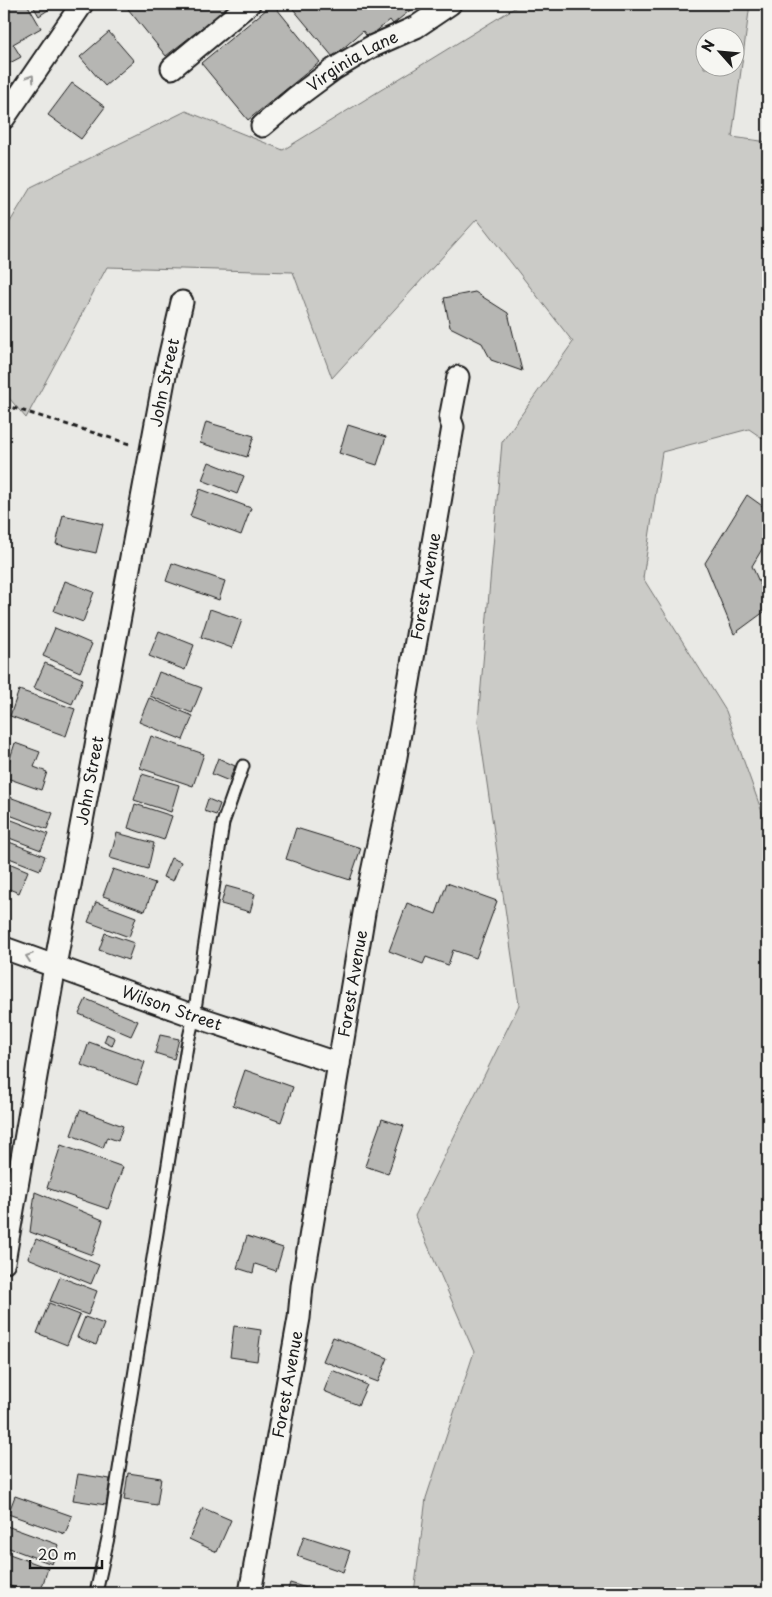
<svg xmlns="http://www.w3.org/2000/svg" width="772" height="1597" font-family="'Playpen Sans',sans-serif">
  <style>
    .green { fill: #cbcbc7; stroke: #747472; fill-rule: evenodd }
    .building { fill: #b6b6b3; stroke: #1c1c1c }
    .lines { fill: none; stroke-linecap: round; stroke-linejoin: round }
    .service-casing { stroke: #1c1c1c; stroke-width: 15 }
    .minor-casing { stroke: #1c1c1c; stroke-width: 25 }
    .path { stroke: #1c1c1c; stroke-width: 3; stroke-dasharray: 5 4; stroke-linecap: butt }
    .service { stroke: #f6f6f2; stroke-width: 11 }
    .minor { stroke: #f6f6f2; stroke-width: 21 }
    .oneway { stroke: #949492 }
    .labels { text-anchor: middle; stroke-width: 4.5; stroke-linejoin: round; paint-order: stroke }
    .street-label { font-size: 16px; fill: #1c1c1c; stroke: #f6f6f2 }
  </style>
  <rect width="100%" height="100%" fill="#e9e9e5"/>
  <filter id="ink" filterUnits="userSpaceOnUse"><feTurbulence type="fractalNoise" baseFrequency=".02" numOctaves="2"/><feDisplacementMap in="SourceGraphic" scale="10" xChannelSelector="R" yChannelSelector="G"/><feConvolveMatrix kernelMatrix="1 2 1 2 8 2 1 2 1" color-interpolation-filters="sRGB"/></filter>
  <g filter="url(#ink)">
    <path class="green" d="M521,4h229l-18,133 36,5v300l-19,-13 -87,23 -19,126 83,133 42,118v764h-354l12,-95 48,-146 -59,-136 104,-211 -41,-284 24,-279 71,-100 -96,-123 -145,159 -39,-106 -186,-5 -81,151 -22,-26v-160l27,-45 155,-76 97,39zM704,38h30v30h-30z"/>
    <g class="building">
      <polygon points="4,4 27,4 41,28 13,44 21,57 6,65 4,61"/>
      <polygon points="32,4 45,4 48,10 39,16"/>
      <polygon points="124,4 232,4 166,56"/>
      <polygon points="273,4 320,62 248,120 201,63"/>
      <polygon points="289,4 418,4 393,24 390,20 368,38 363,31 333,57"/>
      <polygon points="109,32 134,61 105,86 80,57"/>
      <polygon points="72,83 105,107 81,139 48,115"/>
      <polygon points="475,292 508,313 522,371 491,360 482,343 450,327 444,298"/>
      <polygon points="206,422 254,436 247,457 200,443"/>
      <polygon points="348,425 386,437 377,465 339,453"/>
      <polygon points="209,462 244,476 237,494 202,480"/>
      <polygon points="200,489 251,508 241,535 190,516"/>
      <polygon points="747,495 768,510 768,539 752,566 768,602 768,609 734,634 705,563"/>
      <polygon points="63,515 103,524 96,553 56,544"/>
      <polygon points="172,563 225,581 219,600 166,581"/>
      <polygon points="65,581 94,592 83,622 54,611"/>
      <polygon points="210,609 242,620 232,648 201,637"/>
      <polygon points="55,628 92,644 80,672 43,656"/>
      <polygon points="159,631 194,645 185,670 149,656"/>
      <polygon points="45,663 83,679 72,704 34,688"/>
      <polygon points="159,672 202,688 192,713 150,696"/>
      <polygon points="19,690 75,709 66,736 10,716"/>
      <polygon points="149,698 193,716 183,740 139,722"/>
      <polygon points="151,736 204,754 193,786 140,768"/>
      <polygon points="15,743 40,752 34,767 47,772 41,790 4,777"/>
      <polygon points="218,758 235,766 229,781 212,774"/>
      <polygon points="142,774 179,785 171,812 134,800"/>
      <polygon points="4,795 53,813 47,829 4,813"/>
      <polygon points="208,799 220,804 216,815 204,811"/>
      <polygon points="135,804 172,816 164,840 128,828"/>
      <polygon points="4,817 48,834 41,850 4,836"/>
      <polygon points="296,828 361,848 350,880 286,859"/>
      <polygon points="117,833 154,843 148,869 110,858"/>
      <polygon points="4,840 45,856 40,870 4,856"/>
      <polygon points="171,858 181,862 173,881 163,877"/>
      <polygon points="4,861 28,871 19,893 4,887"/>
      <polygon points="113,869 155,883 145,911 103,896"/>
      <polygon points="447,883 497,901 476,958 453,950 448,965 426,957 423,964 389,951 407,903 436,914"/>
      <polygon points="226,886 255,894 250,912 221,904"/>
      <polygon points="96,902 136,917 129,937 88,922"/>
      <polygon points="105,933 134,943 128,960 99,950"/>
      <polygon points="86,999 138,1021 131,1036 79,1014"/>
      <polygon points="107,1034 115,1038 112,1046 104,1042"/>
      <polygon points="160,1035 179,1039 174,1059 155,1053"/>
      <polygon points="89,1042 145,1062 137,1085 81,1065"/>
      <polygon points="245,1070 293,1087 281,1122 233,1105"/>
      <polygon points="80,1110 123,1126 118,1141 107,1137 103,1148 71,1135"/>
      <polygon points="382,1119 404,1126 388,1174 365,1166"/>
      <polygon points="61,1145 123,1167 108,1209 47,1188"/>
      <polygon points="35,1192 103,1220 92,1255 30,1232"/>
      <polygon points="247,1236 283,1248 276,1271 255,1264 253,1273 237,1268"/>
      <polygon points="36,1239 99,1265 91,1284 28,1258"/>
      <polygon points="60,1277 97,1291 88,1315 50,1301"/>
      <polygon points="49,1303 80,1315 67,1345 37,1333"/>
      <polygon points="85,1317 104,1324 96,1345 77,1337"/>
      <polygon points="234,1326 261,1330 257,1361 230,1357"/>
      <polygon points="333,1337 388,1358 378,1382 323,1361"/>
      <polygon points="332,1370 367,1385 358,1405 324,1391"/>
      <polygon points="128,1473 161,1478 157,1505 124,1500"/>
      <polygon points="78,1474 110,1479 106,1505 73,1500"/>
      <polygon points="15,1496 72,1516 65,1534 8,1514"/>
      <polygon points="203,1508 231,1520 217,1552 189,1539"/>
      <polygon points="4,1525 59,1545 52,1564 4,1546"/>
      <polygon points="304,1536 350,1551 343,1572 297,1556"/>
      <polygon points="4,1552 48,1568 40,1593 30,1593 4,1584"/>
      <polygon points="290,1583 323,1593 287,1593"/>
    </g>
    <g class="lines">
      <defs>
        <polyline id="service" points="96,1593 108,1538 187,1046 194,1016 223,823 243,766"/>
        <g id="minor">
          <polyline points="172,68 249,4"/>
          <polyline points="4,118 82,4"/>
          <path id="s1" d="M262,126l33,-28 39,-29 37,-22 45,-20 34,-23"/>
          <path id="s2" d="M4,948l190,68 145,48"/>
          <path id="s3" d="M4,1262l51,-296 109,-586 18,-78"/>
          <path id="s4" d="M250,1593l49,-275 3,-32 64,-385 28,-133 59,-341 -3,-8 8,-42"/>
        </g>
      </defs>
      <use href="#service" class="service-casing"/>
      <use href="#minor" class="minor-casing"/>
      <polyline class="path" points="4,405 130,444"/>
      <use href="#service" class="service"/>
      <use href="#minor" class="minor"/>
    </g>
    <defs><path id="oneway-chevron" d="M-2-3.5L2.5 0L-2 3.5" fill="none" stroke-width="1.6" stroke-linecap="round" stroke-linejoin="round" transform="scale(1.25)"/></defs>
    <g class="oneway">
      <use href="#oneway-chevron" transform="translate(31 78) rotate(-56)"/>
      <use href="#oneway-chevron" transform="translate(29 957) rotate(-161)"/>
    </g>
  </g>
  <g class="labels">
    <g class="street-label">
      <text dy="6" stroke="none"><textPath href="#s1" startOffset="112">Virginia Lane</textPath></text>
      <text dy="6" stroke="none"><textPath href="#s3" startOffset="894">John Street</textPath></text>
      <text dy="6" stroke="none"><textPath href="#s4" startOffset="1022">Forest Avenue</textPath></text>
      <text dy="6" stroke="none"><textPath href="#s3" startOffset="489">John Street</textPath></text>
      <text dy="6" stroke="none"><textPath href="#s4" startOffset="618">Forest Avenue</textPath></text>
      <text dy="6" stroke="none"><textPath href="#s2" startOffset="178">Wilson Street</textPath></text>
      <text dy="6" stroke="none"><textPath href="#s4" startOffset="212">Forest Avenue</textPath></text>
    </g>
  </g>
  <rect width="772" height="1597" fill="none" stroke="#f6f6f2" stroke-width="20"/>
  <rect x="10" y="10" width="752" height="1577" fill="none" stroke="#1c1c1c" stroke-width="2" filter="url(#ink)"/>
  <g transform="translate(720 52) rotate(297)"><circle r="24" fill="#f6f6f2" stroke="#9f9f9c"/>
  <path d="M0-4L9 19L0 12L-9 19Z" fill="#1c1c1c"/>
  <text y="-8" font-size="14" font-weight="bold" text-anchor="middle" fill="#1c1c1c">N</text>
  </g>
  <path d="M30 1560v8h72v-8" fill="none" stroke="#1c1c1c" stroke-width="2.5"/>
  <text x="38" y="1560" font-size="15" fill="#1c1c1c" stroke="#f6f6f2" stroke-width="4" paint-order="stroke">20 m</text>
</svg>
